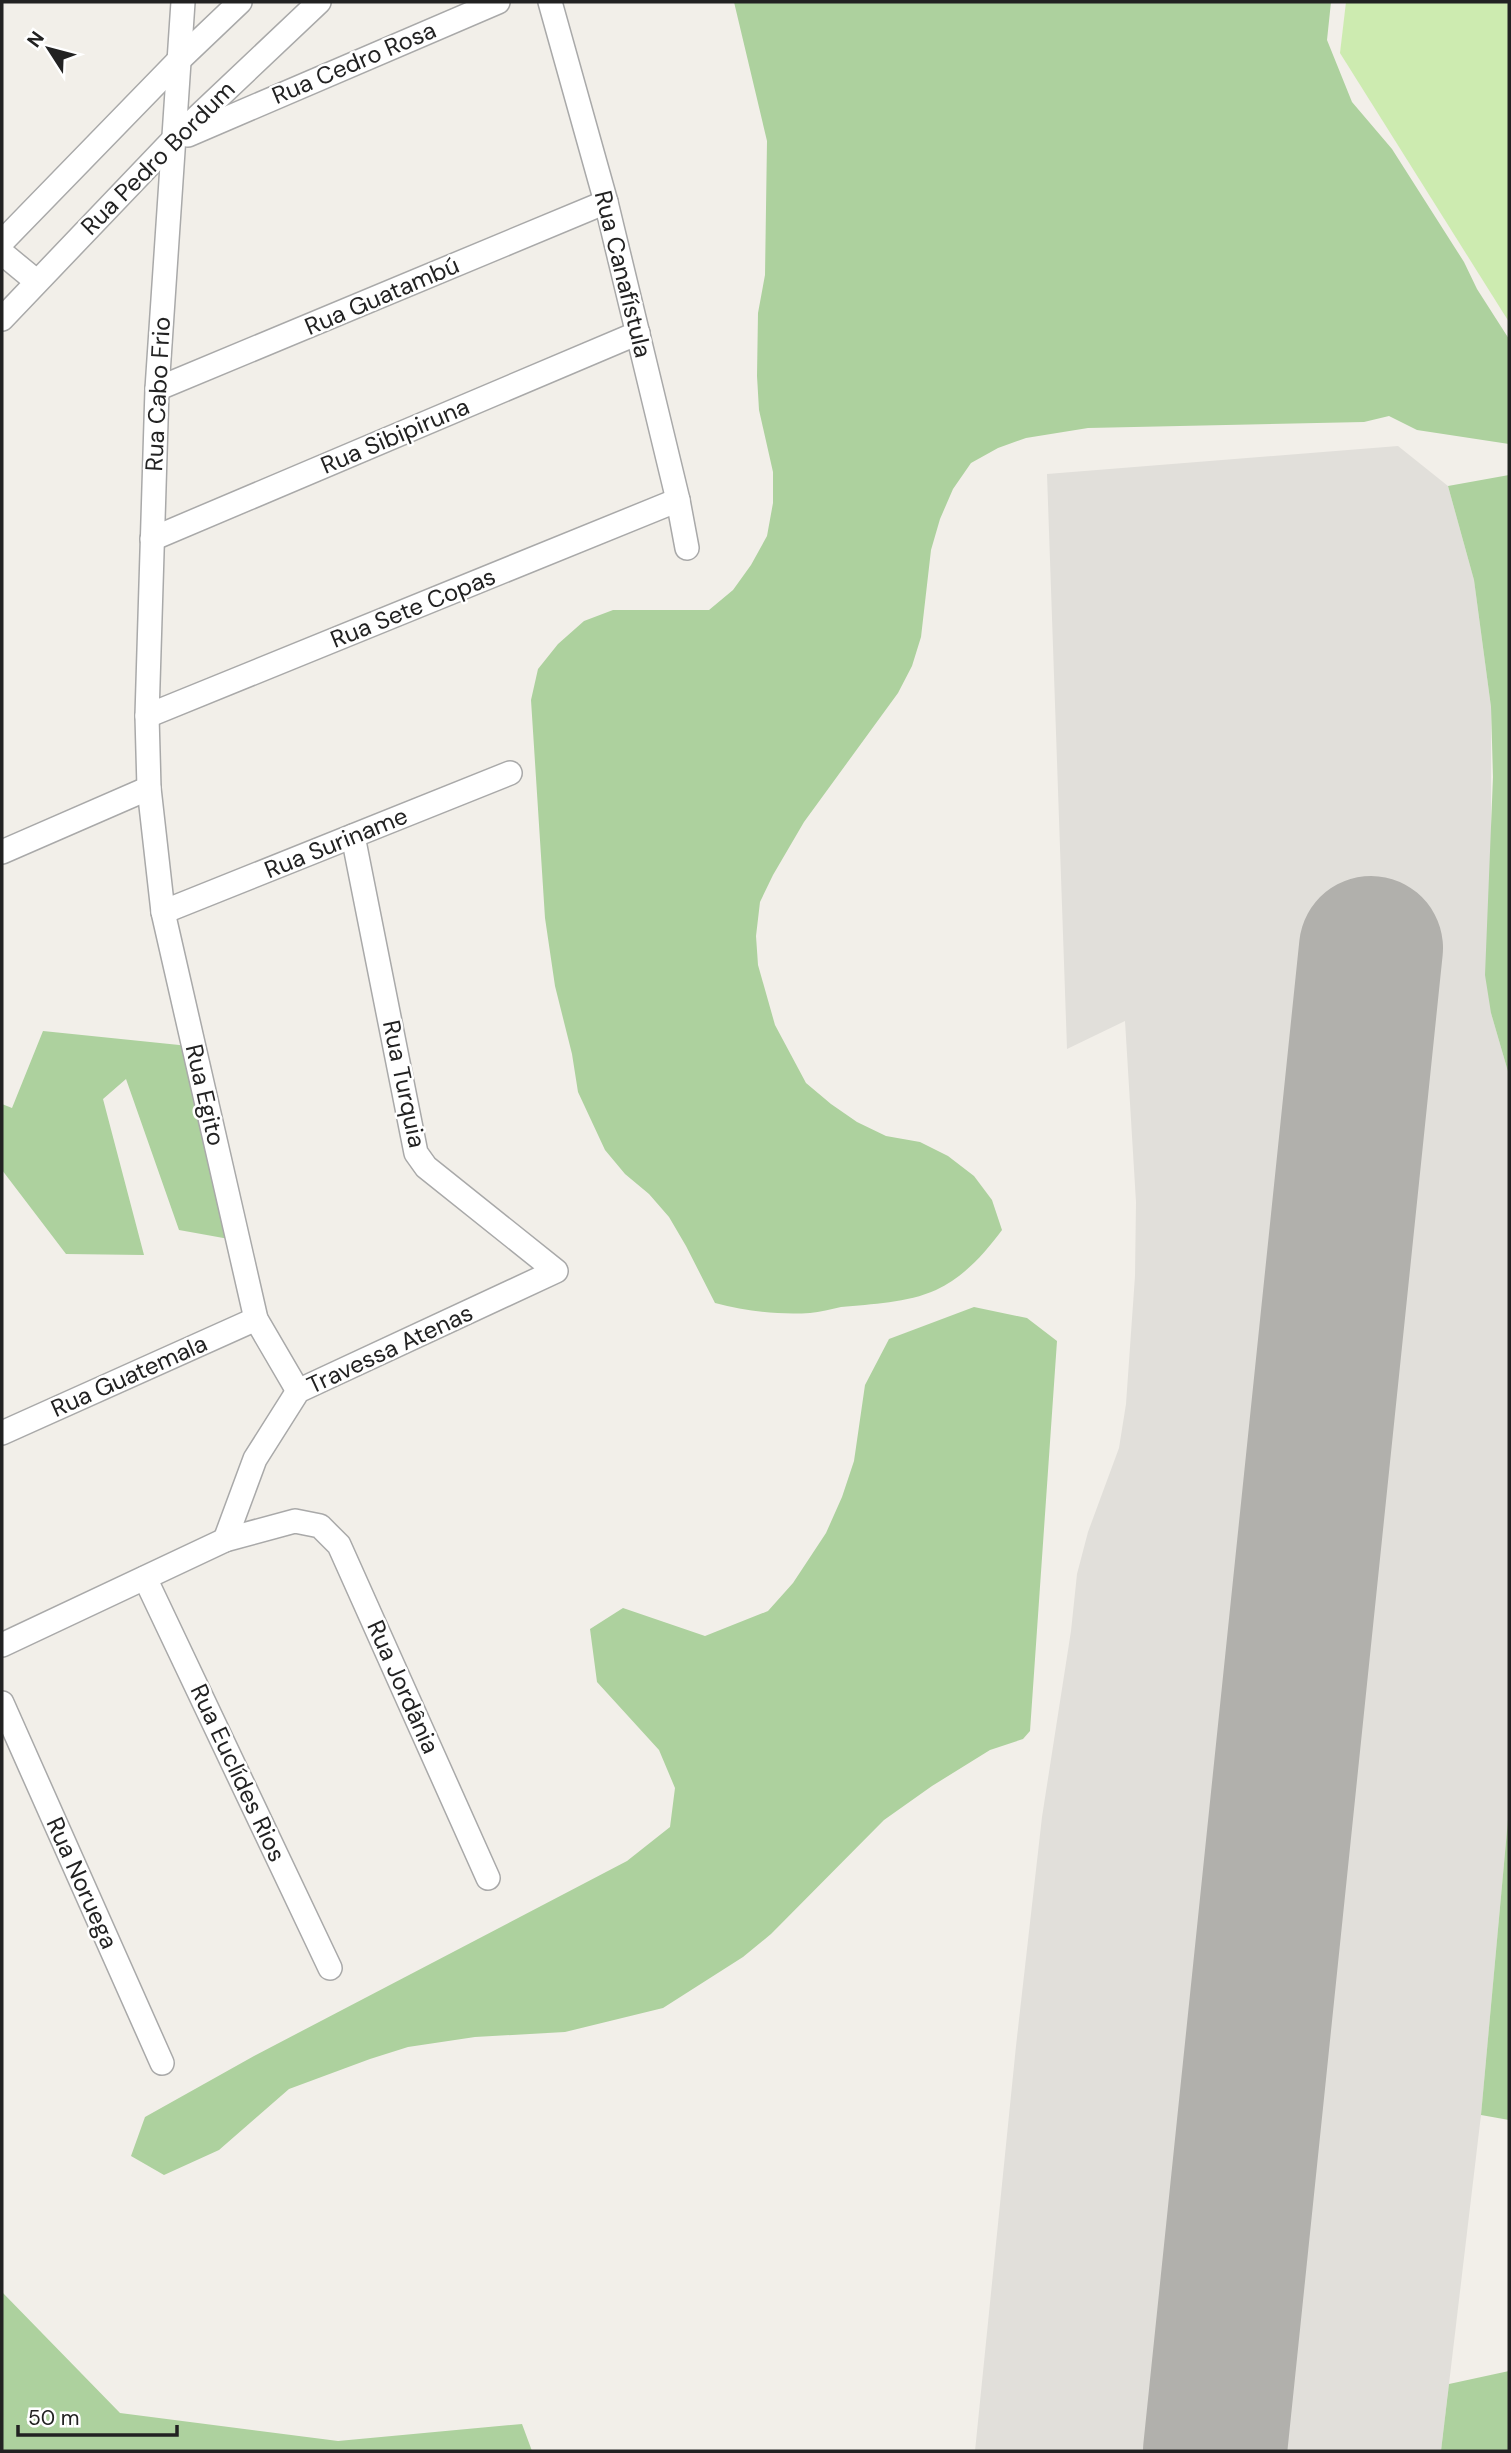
<svg xmlns="http://www.w3.org/2000/svg" width="1511" height="2453" font-family="'DM Sans',sans-serif">
  <style>
    .airport { fill: #e1dfda }
    .grass { fill: #cdebb0 }
    .forest { fill: #add19e }
    .lines { fill: none; stroke-linecap: round; stroke-linejoin: round }
    .runway { stroke: #b1b0ac; stroke-width: 144 }
    .minor-casing { stroke: #a9a9a9; stroke-width: 26 }
    .minor { stroke: #fff; stroke-width: 23 }
    .labels { text-anchor: middle; stroke-width: 5; stroke-linejoin: round; paint-order: stroke }
    .street-label { font-size: 24px; fill: #222; stroke: #fff }
  </style>
  <rect width="100%" height="100%" fill="#f2efe9"/>
  <polygon class="airport" points="1398,446 1448,486 1474,580 1491,707 1491,1013 1509,1075 1509,1809 1481,2115 1441,2451 975,2451 1016,2046 1042,1817 1071,1631 1077,1574 1088,1532 1119,1448 1126,1404 1135,1276 1136,1202 1125,1021 1067,1049 1047,474"/>
  <polygon class="grass" points="1346,2 1509,2 1509,322 1340,53"/>
  <g class="forest">
    <path d="M734,2h597l-4,38 25,62 40,47 72,113 13,27 32,50v105l-92,-14 -28,-14 -25,6 -276,6 -62,10 -28,10 -27,15 -18,26 -13,30 -9,31 -10,87 -9,29 -14,27 -94,129 -31,53 -13,27 -4,34 2,29 17,60 31,58 25,21 26,18 29,14 34,6 28,14 26,20 18,24 10,30c-18,24 -38,47 -66,60 -29,13 -64,14 -95,17 -10,2 -21,5 -31,6 -33,2 -64,-2 -95,-10l-29,-57 -17,-29 -20,-23 -24,-20 -20,-24 -27,-58 -6,-38 -17,-68 -10,-68 -14,-218 7,-31 20,-25 26,-23 29,-11h96l24,-20 18,-25 16,-29 6,-33v-31l-14,-62 -2,-34 1,-63 7,-38 2,-134z"/>
    <polygon points="1509,475 1509,1075 1491,1013 1485,975 1493,777 1491,707 1474,580 1448,486"/>
    <polygon points="43,1031 189,1046 229,1239 179,1230 126,1079 103,1099 144,1255 66,1254 2,1170 2,1104 12,1108"/>
    <polygon points="974,1307 1027,1318 1057,1341 1030,1731 1023,1739 990,1750 932,1786 884,1820 771,1934 743,1957 663,2008 565,2032 475,2037 408,2047 370,2059 289,2089 219,2150 164,2175 131,2156 145,2117 254,2056 627,1861 670,1827 675,1788 659,1750 597,1682 590,1629 623,1608 705,1636 768,1611 793,1583 826,1533 842,1497 854,1461 865,1385 889,1339"/>
    <polygon points="1509,1809 1509,2120 1481,2115"/>
    <polygon points="2,2292 120,2413 338,2441 522,2424 532,2451 2,2451"/>
    <polygon points="1509,2371 1509,2451 1441,2451 1449,2384"/>
  </g>
  <g class="lines">
    <polyline class="runway" points="1215,2451 1371,948"/>
    <defs>
      <g id="minor">
        <polyline points="183,2 157,389 147,716 149,788 163,912 256,1319 298,1391"/>
        <polyline points="550,2 606,202 678,500 687,548"/>
        <polyline points="188,135 498,2"/>
        <polyline points="2,242 178,61 240,2"/>
        <polyline points="2,253 36,281"/>
        <polyline points="2,319 172,141 319,2"/>
        <polyline points="157,389 606,202"/>
        <polyline points="152,539 638,333"/>
        <polyline points="147,716 678,500"/>
        <polyline points="2,852 149,788"/>
        <polyline points="163,912 510,773"/>
        <polyline points="2,1433 256,1319"/>
        <polyline points="225,1540 255,1459 298,1391 556,1271 426,1167 416,1153 353,836"/>
        <polyline points="145,1578 330,1968"/>
        <polyline points="2,1645 225,1540 295,1521 320,1526 339,1545 488,1878"/>
        <polyline points="2,1703 162,2063"/>
      </g>
    </defs>
    <use href="#minor" class="minor-casing"/>
    <use href="#minor" class="minor"/>
  </g>
  <g class="labels">
    <g class="street-label">
      <text transform="translate(354 63) rotate(-23)" y="8">Rua Cedro Rosa</text>
      <text transform="translate(158 158) rotate(-45)" y="8">Rua Pedro Bordum</text>
      <text transform="translate(623 274) rotate(76)" y="8">Rua Canafístula</text>
      <text transform="translate(382 296) rotate(-23)" y="8">Rua Guatambú</text>
      <text transform="translate(158 394) rotate(-87)" y="8">Rua Cabo Frio</text>
      <text transform="translate(395 436) rotate(-23)" y="8">Rua Sibipiruna</text>
      <text transform="translate(413 608) rotate(-22)" y="8">Rua Sete Copas</text>
      <text transform="translate(336 843) rotate(-22)" y="8">Rua Suriname</text>
      <text transform="translate(404 1084) rotate(78)" y="8">Rua Turquia</text>
      <text transform="translate(205 1095) rotate(77)" y="8">Rua Egito</text>
      <text transform="translate(390 1349) rotate(-25)" y="8">Travessa Atenas</text>
      <text transform="translate(129 1376) rotate(-24)" y="8">Rua Guatemala</text>
      <text transform="translate(403 1687) rotate(66)" y="8">Rua Jordânia</text>
      <text transform="translate(238 1773) rotate(65)" y="8">Rua Euclídes Rios</text>
      <text transform="translate(82 1883) rotate(66)" y="8">Rua Noruega</text>
    </g>
  </g>
  <rect width="1511" height="2453" fill="none" stroke="#222222" stroke-width="7"/>
  <g transform="translate(49 49) rotate(306)" stroke="#ffffff" stroke-width="5" paint-order="stroke">
  <path d="M0-5L12 26L0 18L-12 26Z" fill="#222222"/>
  <text y="-10" font-size="19" font-weight="bold" text-anchor="middle" fill="#222222">N</text>
  </g>
  <path d="M18 2425v10h159v-10" fill="none" stroke="#222222" stroke-width="3.5"/>
  <text x="28" y="2425" font-size="21" fill="#222222" stroke="#ffffff" stroke-width="5" paint-order="stroke">50 m</text>
</svg>
